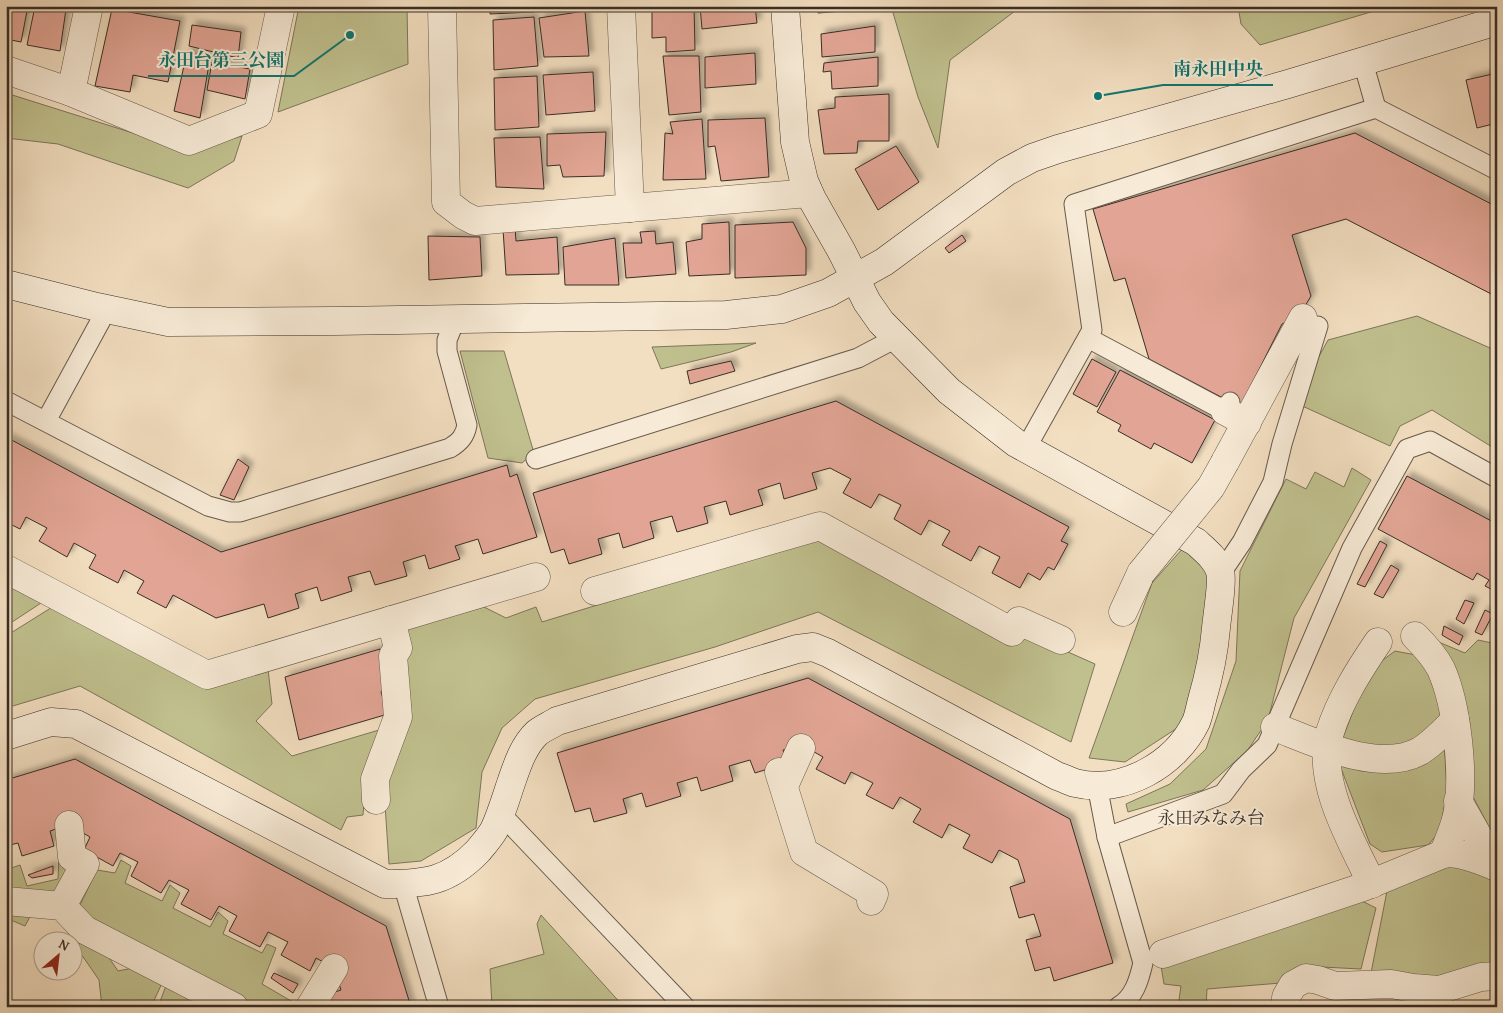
<svg xmlns="http://www.w3.org/2000/svg" width="1503" height="1013" font-family="'Gentium Book Plus','Noto Serif JP',serif">
  <style>
    .green { fill: #c0c08e; stroke: #7c775a }
    .building { fill: #e2a595; stroke: #392e26; filter: url(#shadow) }
    .lines { fill: none; stroke-linecap: round; stroke-linejoin: round }
    .lane-casing { stroke: #675a4c; stroke-width: 21 }
    .street-casing { stroke: #675a4c; stroke-width: 29 }
    .secondary-casing { stroke: #392e26; stroke-width: 29 }
    .lane { stroke: #f7ead6; stroke-width: 19 }
    .street { stroke: #f7ead6; stroke-width: 28 }
    .secondary { stroke: #f7ead6; stroke-width: 28 }
    .street-bridge-casing { stroke: #675a4c; stroke-width: 29; stroke-linecap: butt }
    .street-bridge { stroke: #f7ead6; stroke-width: 28 }
    .labels { text-anchor: middle; stroke-width: 4; stroke-linejoin: round; paint-order: stroke }
    .neighbourhood-label { font-size: 18px; fill: #392e26; stroke: #f7ead6 }
    .leader { fill: none; stroke: #0f766e; stroke-width: 2 }
    .callout-dot { fill: #0f766e; stroke: #f7ead6; stroke-width: 2 }
    .callout-label { font-size: 18px; text-anchor: middle; font-weight: bold; fill: #0f766e; stroke: #f7ead6; stroke-width: 4; stroke-linejoin: round; paint-order: stroke }
  </style>
  <defs>
    <filter id="shadow"><feDropShadow dx="4.5" dy="-4.5" stdDeviation="2.5" flood-color="#0004"/></filter>
  </defs>
  <rect width="100%" height="100%" fill="#f2dec0"/>
  <filter id="stains"><feTurbulence type="fractalNoise" baseFrequency=".004" numOctaves="4"/><feColorMatrix values="0 0 0 0 .2 0 0 0 0 .09 0 0 0 0 .02 0 0 0 .5 -.17"/></filter>
  <radialGradient id="worn" r=".72"><stop offset=".6" stop-color="#630" stop-opacity="0"/><stop offset="1" stop-color="#630" stop-opacity=".3"/></radialGradient>
  <g class="green">
    <polygon points="299,6 407,6 408,64 278,112"/>
    <polygon points="891,6 1030,6 1019,8 950,60 938,148 918,97"/>
    <polygon points="1238,6 1391,6 1260,45 1241,24"/>
    <polygon points="6,93 190,151 242,136 234,161 188,188 58,144 6,138"/>
    <polygon points="1417,316 1497,351 1497,450 1432,410 1400,426 1390,446 1300,405 1311,371 1328,340"/>
    <polygon points="756,343 731,352 661,369 652,347"/>
    <polygon points="460,351 504,351 534,453 522,463 488,458"/>
    <polygon points="1352,468 1371,480 1294,618 1268,720 1247,751 1203,790 1128,812 1126,804 1170,784 1206,749 1236,661 1240,571 1286,479 1306,489 1315,472 1344,487"/>
    <polygon points="822,536 1023,632 1095,664 1071,742 818,612 715,647 535,699 502,728 482,772 476,828 421,861 389,864 383,775 406,628 484,607 506,618 536,607 542,622"/>
    <polygon points="1184,547 1214,575 1205,652 1185,723 1125,762 1089,758 1152,583"/>
    <polygon points="6,585 41,603 6,626"/>
    <polygon points="54,606 204,687 268,669 272,704 256,721 292,756 379,730 366,777 363,815 347,817 341,830 80,686 6,708 6,636"/>
    <polygon points="1497,634 1497,842 1471,793 1436,641 1465,653 1478,640 1492,643"/>
    <polygon points="1395,651 1416,655 1432,679 1444,720 1413,746 1383,750 1342,740 1356,704 1379,663"/>
    <polygon points="1444,741 1447,790 1440,831 1428,845 1382,852 1370,844 1339,763"/>
    <polygon points="59,855 75,868 57,896 6,894 6,870 20,865 27,886 58,879"/>
    <polygon points="121,860 131,866 125,883 162,901 170,885 180,893 173,908 210,927 218,912 228,921 223,934 262,953 267,944 276,948 262,984 298,1005 242,1001 97,926 79,907 97,870 115,873"/>
    <polygon points="1446,861 1497,876 1497,967 1431,977 1371,973 1387,891"/>
    <polygon points="1362,901 1376,908 1361,969 1302,966 1281,983 1207,989 1206,1007 1178,1007 1181,986 1164,984 1161,966"/>
    <polygon points="6,912 32,913 25,926 6,918"/>
    <polygon points="541,915 624,1007 492,1007 490,969 544,954 537,924"/>
    <polygon points="84,936 101,946 118,971 138,967 163,981 151,1007 102,1007 99,980 77,948"/>
    <polygon points="167,983 216,1007 158,1007"/>
  </g>
  <g class="building">
    <polygon points="6,6 28,6 21,42 6,39"/>
    <polygon points="35,6 45,6 66,9 60,51 27,45"/>
    <polygon points="244,6 263,6 262,10"/>
    <polygon points="490,6 533,6 534,12 490,14"/>
    <polygon points="652,6 694,6 695,50 666,52 666,37 652,38"/>
    <polygon points="700,6 755,6 757,23 702,29"/>
    <polygon points="818,6 867,6 867,9 818,13"/>
    <polygon points="112,9 180,21 168,82 133,75 130,92 95,86"/>
    <polygon points="585,11 589,56 544,57 539,18"/>
    <polygon points="534,17 538,66 494,70 493,20"/>
    <polygon points="192,25 241,32 238,58 189,46"/>
    <polygon points="875,26 875,52 822,57 821,34"/>
    <polygon points="187,52 210,58 200,118 174,111"/>
    <polygon points="755,53 756,84 705,88 705,57"/>
    <polygon points="663,56 699,56 701,112 669,115"/>
    <polygon points="878,57 878,86 832,89 831,71 823,72 824,63"/>
    <polygon points="212,62 250,69 245,99 207,90"/>
    <polygon points="593,72 595,111 546,115 543,75"/>
    <polygon points="1497,73 1497,123 1477,128 1466,80"/>
    <polygon points="537,76 539,127 495,130 494,78"/>
    <polygon points="889,94 889,141 858,141 857,153 824,154 818,110 835,108 835,97"/>
    <polygon points="765,118 769,177 721,181 715,146 708,147 708,120"/>
    <polygon points="702,119 706,179 663,180 665,133 673,134 670,122"/>
    <polygon points="606,132 604,176 563,177 560,165 547,166 547,134"/>
    <polygon points="1355,133 1497,207 1497,297 1346,219 1292,235 1311,296 1299,316 1282,324 1240,407 1149,359 1125,278 1114,281 1093,209"/>
    <polygon points="540,137 544,189 496,187 494,138"/>
    <polygon points="896,146 919,182 878,210 855,169"/>
    <polygon points="729,222 730,274 689,276 686,242 702,239 702,224"/>
    <polygon points="793,222 806,248 806,275 735,278 735,225"/>
    <polygon points="515,227 516,241 557,237 559,274 506,275 503,229"/>
    <polygon points="655,231 656,244 673,242 676,274 626,278 623,243 642,243 640,232"/>
    <polygon points="962,235 966,241 949,253 945,248"/>
    <polygon points="428,236 480,237 482,276 429,280"/>
    <polygon points="615,238 619,285 565,285 563,247"/>
    <polygon points="1092,359 1116,372 1097,407 1073,394"/>
    <polygon points="731,361 735,371 690,384 687,371"/>
    <polygon points="1120,370 1215,420 1192,463 1154,443 1151,449 1118,431 1121,425 1097,412"/>
    <polygon points="836,401 1069,527 1061,541 1068,544 1054,570 1048,567 1040,580 1028,573 1020,588 992,573 1000,557 979,546 971,561 942,545 950,531 929,520 921,535 894,519 901,505 879,494 871,508 843,493 851,479 830,468 812,473 817,489 784,499 780,483 758,490 763,505 730,515 726,501 704,507 708,523 677,532 672,516 650,522 654,538 623,548 619,533 598,539 602,554 569,564 564,549 551,553 533,493"/>
    <polygon points="6,437 221,552 507,465 510,477 517,474 537,537 483,554 478,539 455,546 460,559 429,569 425,555 403,562 407,576 375,585 370,571 348,577 352,591 321,601 317,587 295,594 299,608 268,618 264,604 216,618 173,595 166,608 137,593 144,581 124,570 118,583 89,568 96,555 74,543 67,557 39,541 47,528 26,517 20,529 6,522"/>
    <polygon points="238,459 249,467 234,500 220,495"/>
    <polygon points="1407,476 1497,524 1497,592 1485,586 1489,580 1477,573 1473,580 1378,529"/>
    <polygon points="1380,541 1387,545 1365,587 1357,584"/>
    <polygon points="1391,565 1399,570 1383,598 1374,594"/>
    <polygon points="1465,600 1474,603 1464,624 1456,619"/>
    <polygon points="1485,610 1493,614 1482,635 1475,632"/>
    <polygon points="1444,626 1463,636 1459,645 1442,635"/>
    <polygon points="380,649 386,684 381,692 388,714 299,740 285,677"/>
    <polygon points="808,678 1070,819 1113,963 1054,981 1050,967 1035,971 1026,940 1041,936 1034,914 1019,918 1010,887 1025,882 1018,860 999,850 992,863 963,848 970,835 949,824 942,838 913,822 921,809 900,797 893,809 866,795 873,783 851,772 845,784 816,769 823,757 802,745 783,750 787,763 755,773 750,760 729,766 733,781 701,791 697,777 677,783 681,796 646,807 642,793 623,799 627,813 594,822 590,808 575,812 557,753"/>
    <polygon points="75,759 386,926 411,1007 330,1007 326,995 341,990 334,968 316,958 310,971 281,955 288,942 268,932 260,947 229,931 237,916 219,906 211,920 181,904 189,890 169,880 161,893 131,876 138,862 120,853 113,866 84,850 90,837 69,825 50,831 54,846 22,856 18,843 6,846 6,780"/>
    <polygon points="53,866 53,874 32,878 28,875"/>
    <polygon points="274,973 298,984 293,993 271,978"/>
  </g>
  <g class="lines">
    <defs>
      <g id="lane">
        <polyline points="1363,62 1376,108"/>
        <polyline points="1088,338 1225,411 1230,402"/>
        <path d="M6,401l202,105 22,6h10l210,-64c10,-6 15,-12 17,-23l-20,-74v-11l8,-20"/>
        <polyline points="46,421 107,309"/>
        <polyline points="1026,448 1092,330 1074,204 1376,108 1497,170"/>
        <polyline points="536,459 858,358 896,338"/>
        <polyline points="1221,573 1242,542 1273,482 1282,444 1318,326"/>
        <path d="M1097,785l10,52 36,126c-4,17 -9,35 -25,44"/>
        <polyline points="500,813 685,1007"/>
        <polyline points="1107,837 1223,794 1241,770 1267,745 1352,548 1407,449 1430,441 1497,478"/>
        <polyline points="403,884 439,1007"/>
      </g>
      <g id="street">
        <polyline points="442,6 446,202 463,215 475,221 809,193"/>
        <polyline points="621,6 630,208"/>
        <polyline points="6,70 71,92 189,141 258,114 281,6"/>
        <polyline points="71,92 89,6"/>
        <polyline points="1225,411 1247,423"/>
        <polyline points="1225,462 1303,318"/>
        <polyline points="6,569 207,675 536,577"/>
        <polyline points="595,591 820,526 1012,632 1019,621 1061,640"/>
        <polyline points="1123,612 1141,573"/>
        <path d="M1415,636c10,10 20,21 26,33 16,36 23,102 17,141 -2,15 -9,30 -15,44"/>
        <path d="M1275,727c39,15 104,47 145,24 13,-8 25,-21 35,-31"/>
        <polyline points="779,772 804,852 874,894 871,901"/>
        <polyline points="784,786 801,748"/>
        <polyline points="376,800 375,779 398,717 393,656 398,648 391,620"/>
        <polyline points="1458,801 1495,866"/>
        <path d="M1372,884c-20,-42 -57,-104 -42,-152 10,-32 29,-62 48,-90"/>
        <polyline points="6,901 62,906 85,930 234,1007"/>
        <polyline points="62,906 85,864 72,857 69,825"/>
        <path d="M1163,954l200,-67 80,-33c15,-4 39,7 54,13"/>
        <polyline points="310,1007 334,968"/>
        <polyline points="1286,1007 1286,997 1293,985 1306,978 1318,980 1335,986 1391,984 1413,988 1439,990 1481,977 1497,976"/>
      </g>
      <g id="secondary">
        <polyline points="6,284 97,307 168,322 335,321 726,315 782,309 828,293 884,262 1006,172 1032,158 1058,149 1288,84 1497,21"/>
        <path d="M6,736l45,-14 25,2 309,160c40,0 63,-2 93,-33 5,-6 12,-14 16,-21 7,-15 12,-32 17,-47 6,-17 12,-37 26,-50 6,-5 14,-8 20,-12l240,-72 16,-2 15,6 229,123c6,2 12,5 18,7 48,12 101,-19 121,-61 3,-7 4,-15 6,-22 7,-24 12,-48 14,-72 1,-11 7,-48 4,-57 -4,-12 -14,-20 -24,-29l-180,-99 -67,-52 -68,-69 -14,-20 -25,-50 -30,-53 -8,-18 -9,-39 -10,-136"/>
      </g>
    </defs>
    <use href="#lane" class="lane-casing"/>
    <use href="#street" class="street-casing"/>
    <use href="#secondary" class="secondary-casing"/>
    <use href="#lane" class="lane"/>
    <use href="#street" class="street"/>
    <use href="#secondary" class="secondary"/>
    <defs>
      <polyline id="street-bridge" points="1141,573 1211,487 1225,462"/>
    </defs>
    <use href="#street-bridge" class="street-bridge-casing"/>
    <use href="#street-bridge" class="street-bridge"/>
  </g>
  <g class="labels">
    <g class="neighbourhood-label">
      <text x="1211" y="824">永田みなみ台</text>
    </g>
  </g>
  <path class="leader" d="M350 35L294 76H148M1098 96L1163 85H1273"/>
  <g class="callout-dot">
    <circle cx="350" cy="35" r="5"/>
    <circle cx="1098" cy="96" r="5"/>
  </g>
  <g class="callout-label">
    <text x="221" y="66">永田台第三公園</text>
    <text x="1218" y="75">南永田中央</text>
  </g>
  <rect width="1503" height="1013" fill="none" stroke="#f2dec0" stroke-width="25"/>
  <rect x="8" y="8" width="1488" height="998" fill="none" stroke="#392e26" stroke-width="2.5"/>
  <rect x="12" y="12" width="1478" height="988" fill="none" stroke="#392e26"/>
  <g transform="translate(58 956) rotate(28)"><circle r="24" fill="#f7ead6" stroke="#ab9f90"/>
  <path d="M0-4L9 19L0 12L-9 19Z" fill="#8f2418"/>
  <text y="-8" font-size="14" font-weight="bold" text-anchor="middle" fill="#392e26">N</text>
  </g>
  <rect width="100%" height="100%" filter="url(#stains)"/>
  <rect width="100%" height="100%" fill="url(#worn)"/>
</svg>
